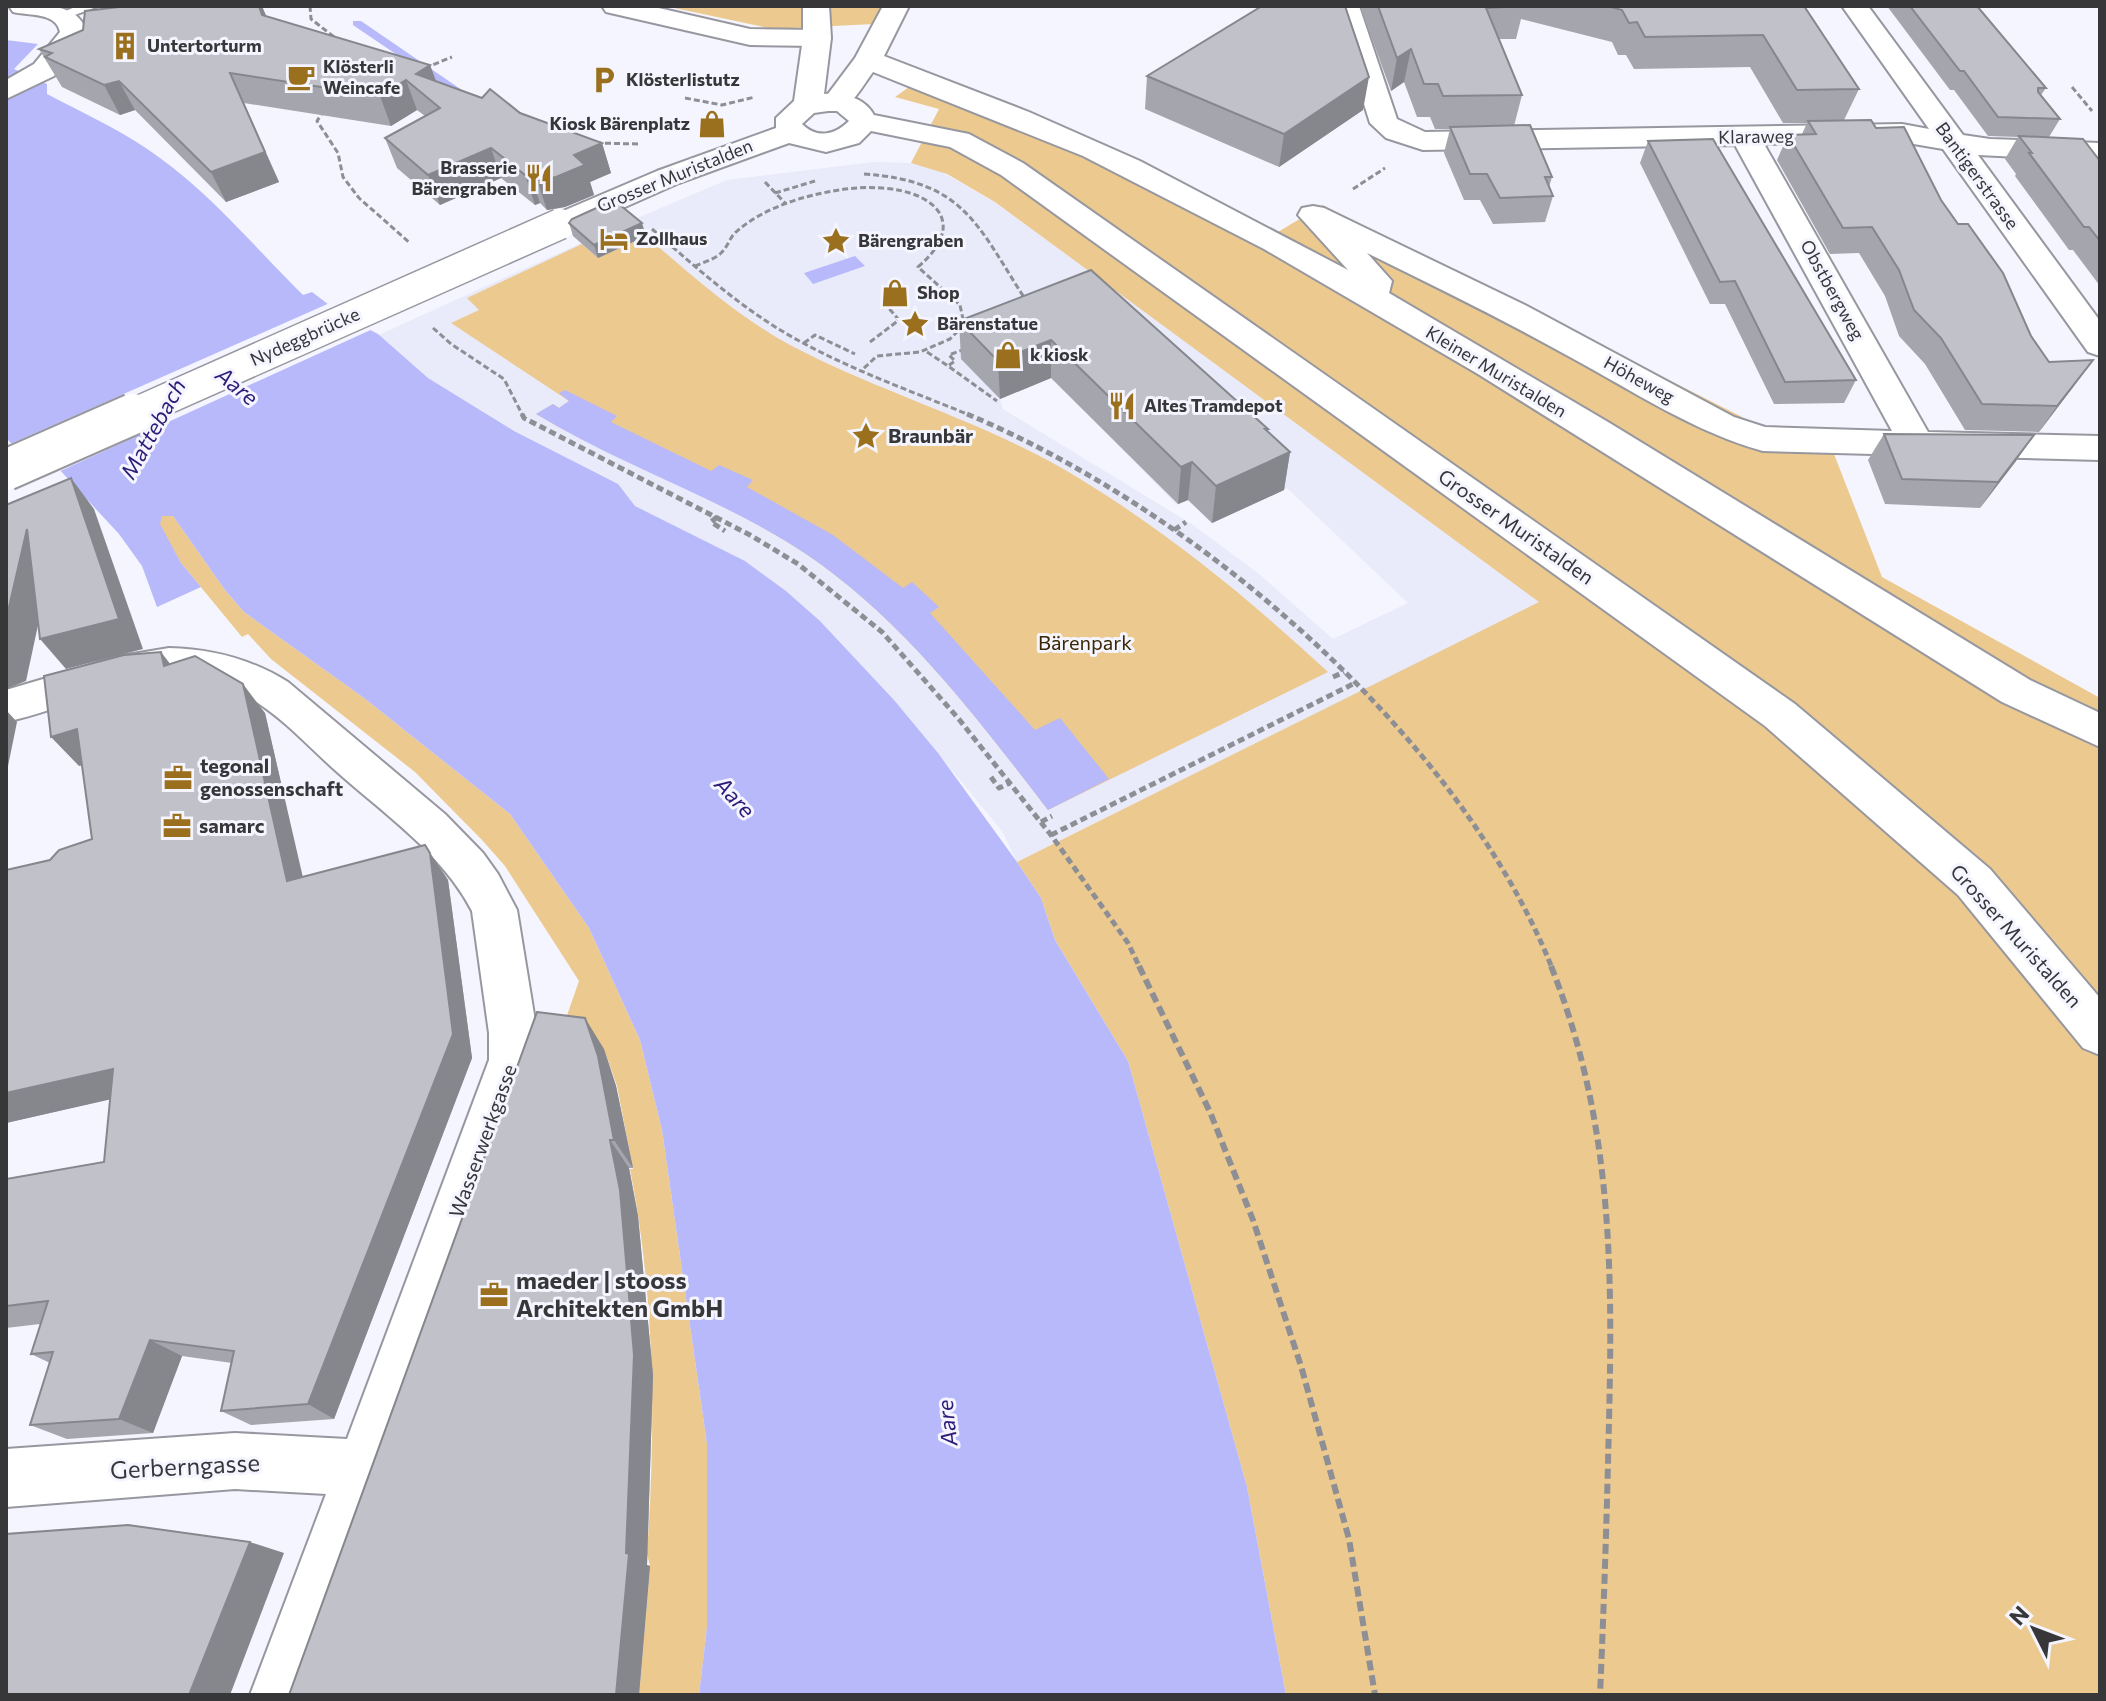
<svg xmlns="http://www.w3.org/2000/svg" width="2106" height="1701" font-family="Commissioner,sans-serif">
  <style>
    .built { fill: #e9eafa; fill-rule: evenodd }
    .green { fill: #ecc98e }
    .water { fill: #b7b9fb }
    .pier { fill: #f4f5fe }
    .lines { fill: none; stroke-linecap: round; stroke-linejoin: round }
    .stream { fill: #b7b9fb; fill-rule: evenodd }
    .lane-casing { stroke: #9797a0; stroke-width: 4 }
    .street-casing { stroke: #9797a0; stroke-width: 4 }
    .secondary-casing { stroke: #9797a0; stroke-width: 4 }
    .path-far2 { stroke: #8e8f95; stroke-width: 3; stroke-dasharray: 6 3; stroke-linecap: butt }
    .path-far1 { stroke: #8e8f95; stroke-width: 5; stroke-dasharray: 7 4; stroke-linecap: butt }
    .path { stroke: #8e8f95; stroke-width: 6; stroke-dasharray: 10 5; stroke-linecap: butt }
    .lane { fill: #fff; fill-rule: evenodd }
    .street { fill: #fff; fill-rule: evenodd }
    .secondary { fill: #fff; fill-rule: evenodd }
    .secondary-bridge-far1-casing { stroke: #9797a0; stroke-width: 33; stroke-linecap: butt }
    .secondary-bridge-casing { stroke: #9797a0; stroke-width: 44; stroke-linecap: butt }
    .secondary-bridge-far1 { stroke: #fff; stroke-width: 30 }
    .secondary-bridge { stroke: #fff; stroke-width: 40 }
    .wall { fill: #a5a6ad }
    .shaded-wall { fill: #86878d }
    .building { fill: #c0c1c9; stroke: #86878d; stroke-width: 2 }
    .labels { text-anchor: middle; stroke-width: 6; stroke-linejoin: round; paint-order: stroke }
    .far-poi-label { font-size: 18px; font-weight: bold; fill: #37373a; stroke: #f4f5fe; text-anchor: start }
    .far-street-label { font-size: 18px; fill: #37373a; stroke: #f4f5fe }
    .poi-label { font-size: 20px; font-weight: bold; fill: #37373a; stroke: #f4f5fe; text-anchor: start }
    .street-label { font-size: 20px; fill: #37373a; stroke: #f4f5fe }
    .park-label { font-size: 20px; fill: #3a2702; stroke: #f4f5fe }
    .water-label { font-size: 22px; font-style: italic; fill: #2d1c77; stroke: #f4f5fe }
    .near-poi-label { font-size: 24px; font-weight: bold; fill: #37373a; stroke: #f4f5fe; text-anchor: start }
    .near-street-label { font-size: 24px; fill: #37373a; stroke: #f4f5fe }
  </style>
  <rect width="100%" height="100%" fill="#f4f5fe"/>
  <path class="built" d="M874,162l37,1 25,6 59,33 545,400 -523,260 -15,-31 -108,-131 -74,-79 -34,-30 -41,-30 -110,-55 -18,-22 -103,-53 -86,-53 -49,-43 202,-92 18,15 29,-36 99,-42zM1050,377l127,128 11,-5 24,23 75,-35 121,115 -75,36 -74,-65 -66,-49 -190,-116 -3,-10z"/>
  <g class="green">
    <polygon points="665,6 882,6 874,24 773,29"/>
    <polygon points="912,85 962,98 1263,241 1323,205 1746,419 1759,447 1832,449 1882,577 2100,698 2100,1695 1286,1695 1247,1487 1128,1061 1055,940 1041,898 1017,862 1539,602 995,202 947,174 911,163 939,109 895,97"/>
    <path d="M646,236c45,39 91,80 144,109 87,46 183,73 270,122 98,57 185,128 268,205l-280,138c-71,-92 -144,-190 -242,-256 -84,-56 -182,-89 -270,-140l17,-10 6,4 10,-7 -118,-78 28,-13 -12,-12 115,-54 16,14z"/>
    <path d="M167,514l6,2 52,74 19,22 120,86 146,116 79,114 51,112 22,90 45,314v183l-8,68h-60l11,-129 -3,-12c9,-128 8,-258 -17,-385h3l-16,-83 -13,-37 -47,-5 22,-63 -74,-115 -23,-26 -67,-68 -144,-113 -23,-25 -6,3 -61,-74 -22,-39 3,-8z"/>
  </g>
  <g class="water">
    <path d="M6,40l32,4 -24,25 33,15v10c38,20 78,38 113,64 53,38 97,92 143,137l9,-3 33,25 33,17 50,44 86,53 104,53 17,22 110,55 41,30 34,30 74,79 44,53 79,109 24,36 14,42 73,121 119,426 39,208h-587l8,-68v-183l-45,-314 -22,-90 -51,-112 -79,-114 -146,-116 -120,-86 -19,-22 -52,-74h-11l-2,8 21,39 20,24 -44,20 -15,-41 -23,-32 -74,-80 -16,7 -23,-23z"/>
    <polygon points="855,256 865,266 813,284 804,273"/>
    <path d="M565,390l52,26 -6,6 100,49 8,-6 34,15 -6,7 86,48 70,53 9,-6 27,25 -9,6 105,117 25,-12 49,61 -61,31c-71,-92 -144,-190 -242,-256 -84,-56 -183,-87 -270,-140l17,-10 6,4 10,-7 -10,-8z"/>
  </g>
  <polygon class="pier" points="332,302 375,328 56,473 44,458 27,464 8,445"/>
  <g class="lines">
    <polygon class="stream" points="353,21 361,21 478,101 468,103 353,25"/>
    <defs>
      <polygon id="lane" points="77,6 99,6 64,19 57,15"/>
      <g id="street">
        <path d="M9,6c29,0 69,-6 78,27l-33,43 -48,23v-19l28,-16 26,-32c-4,-20 -31,-16 -47,-20z"/>
        <polygon points="602,6 650,6 750,29 817,30 827,32 831,38 827,44 817,46 750,45 606,12"/>
        <path d="M883,6h26l-25,50 145,56 111,49 208,109 -50,-55 4,-7 11,-2 11,2 203,98 207,111 31,10 127,4 -157,-286 -312,5 -37,-12 -16,-15 -37,-117h26l38,113 28,13 477,-8 27,5 -87,-123h26l95,129 27,4 110,4v18l-122,-6 122,166v35l-12,-4 -145,-203 -41,-7 -138,2 164,288 172,4v24l-337,-9c-69,-19 -130,-60 -193,-94 -66,-37 -134,-70 -203,-104l25,28 -3,12 219,129 422,258 70,33v34l-98,-45 -524,-328 -214,-125 -181,-93 -210,-84c-13,17 -23,42 -47,36l-4,-6 33,-44z"/>
        <path d="M169,648c44,1 82,11 119,34l157,132 38,39 15,21 19,36 20,123v27l-225,635h-62l76,-201 -91,-5 -229,18v-58l229,-16 112,6 142,-379v-27l-17,-122c-30,-58 -88,-97 -136,-140 -26,-23 -49,-49 -78,-68 -19,-12 -40,-22 -62,-24 -66,-5 -127,29 -190,43v-32l115,-34z"/>
      </g>
      <path id="secondary" d="M803,6h26l2,32 -7,56c19,-1 40,3 50,21l95,19 54,29 772,541 195,165 110,129v57l-17,-7 -125,-153 -193,-169 -764,-551 -51,-28 -79,-16 -12,12 -33,9 -37,-9 -110,40 -108,48 -11,2 -11,-2 -4,-7 4,-7 108,-46 119,-43v-10l18,-17 9,-63zM828,111h9l12,10c-14,14 -32,18 -47,3l12,-11z"/>
    </defs>
    <use href="#lane" class="lane-casing"/>
    <use href="#street" class="street-casing"/>
    <use href="#secondary" class="secondary-casing"/>
    <g class="path-far2">
      <polyline points="310,6 311,19 338,40"/>
      <polyline points="425,68 452,57"/>
      <polyline points="2072,87 2092,111"/>
      <polyline points="685,98 722,105 755,97"/>
      <polyline points="324,110 317,121 338,153 343,177 359,198 410,243"/>
      <polyline points="596,143 638,144"/>
      <path d="M864,174c101,7 113,51 163,128"/>
      <polyline points="765,182 786,204"/>
      <polyline points="1353,189 1385,168"/>
      <polyline points="775,193 815,181"/>
      <path d="M652,229c40,35 80,71 125,99 60,37 129,61 195,88"/>
      <path d="M695,266c9,-4 21,-7 27,-14 6,-6 8,-15 14,-20 19,-17 43,-27 66,-34 26,-7 53,-12 80,-10 55,4 86,36 36,79l42,38 3,14 -4,11 -9,9 -30,13 -43,4 -14,13"/>
      <polyline points="433,328 451,344 504,379 523,416"/>
      <polyline points="870,342 899,320 886,305"/>
      <polyline points="804,343 815,335 855,354"/>
      <polyline points="965,349 949,355 955,361 948,366 997,401"/>
      <polyline points="927,352 948,366"/>
    </g>
    <g class="path-far1">
      <polyline points="522,414 524,418 750,535 798,564 882,632 958,718 1051,835 1128,943 1140,968"/>
      <path d="M967,414c229,96 492,320 585,554"/>
      <polyline points="717,517 711,522 725,531"/>
      <polyline points="1174,530 1186,522"/>
      <polyline points="1333,677 1344,672"/>
      <polyline points="991,777 999,788 1010,783"/>
      <polyline points="1041,822 1052,816"/>
      <polyline points="1051,835 1355,683"/>
    </g>
    <g class="path">
      <polyline points="1139,966 1210,1112 1253,1220 1301,1366 1349,1539 1375,1695"/>
      <path d="M1551,966c60,151 62,295 58,455 -2,91 -5,183 -9,274"/>
    </g>
    <use href="#lane" class="lane"/>
    <use href="#street" class="street"/>
    <use href="#secondary" class="secondary"/>
    <defs>
      <polyline id="secondary-bridge-far1" points="128,416 560,224"/>
      <polyline id="secondary-bridge" points="6,470 133,414"/>
    </defs>
    <use href="#secondary-bridge-far1" class="secondary-bridge-far1-casing"/>
    <use href="#secondary-bridge" class="secondary-bridge-casing"/>
    <use href="#secondary-bridge-far1" class="secondary-bridge-far1"/>
    <use href="#secondary-bridge" class="secondary-bridge"/>
  </g>
  <g class="wall">
    <polygon points="1360,6 1804,6 1859,89 1844,120 1876,128 1941,200 2049,362 2093,360 2039,432 1965,430 1925,364 1899,336 1885,296 1859,253 1830,254 1777,160 1788,135 1802,134 1807,123 1783,123 1750,67 1634,69 1626,55 1618,55 1612,42 1521,19 1516,39 1499,39 1522,95 1514,126 1552,177 1549,187 1553,196 1545,222 1493,224 1480,200 1464,200 1444,153 1450,129 1435,129 1430,117 1417,117 1404,82 1391,91"/>
    <polygon points="1887,6 1977,6 2046,88 2041,95 2060,119 2049,137 2100,161 2100,286 2073,250 2069,250 2015,176 2016,174 2005,159 2018,137 1988,136 1954,90 1950,90"/>
    <polygon points="267,16 430,65 436,81 602,143 611,173 590,182 594,195 565,207 547,210 540,203 535,205 501,178 440,205 397,168 385,138 425,116 417,110 391,126 244,103 279,182 226,202 135,110 120,115 62,87 39,49"/>
    <polygon points="1147,76 1363,110 1279,167 1145,109"/>
    <polygon points="1648,141 1856,380 1844,403 1774,404 1725,304 1710,304 1640,163"/>
    <polygon points="569,223 646,236 598,258 573,236"/>
    <polygon points="1091,270 1268,429 1268,432 1290,452 1284,490 1212,523 1188,500 1178,504 1051,378 1000,399 961,359 959,321"/>
    <polygon points="1884,434 2016,461 1980,508 1885,504 1868,460"/>
    <polygon points="170,664 265,713 302,877 430,853 448,880 472,1058 334,1419 251,1425 221,1411 232,1363 182,1356 153,1433 67,1439 30,1425 50,1363 31,1354 40,1324 6,1328 6,1179 104,1162 110,1099 6,1123 6,870 50,860 92,839 82,765 79,766"/>
    <polygon points="604,1049 616,1086 633,1168 629,1168 638,1216 653,1375 647,1565 650,1566 639,1695"/>
  </g>
  <g class="shaded-wall">
    <polygon points="259,6 262,6 268,20 262,15"/>
    <polygon points="1411,49 1404,82 1391,91 1397,58"/>
    <polygon points="430,65 441,95 416,74"/>
    <polygon points="230,73 279,182 226,202 211,172"/>
    <polygon points="1369,77 1363,110 1279,167 1284,134"/>
    <polygon points="406,80 417,110 391,126 380,96"/>
    <polygon points="119,81 135,110 120,115 104,85"/>
    <polygon points="602,143 611,173 590,182 594,195 565,207 547,210 537,180 574,155"/>
    <polygon points="491,148 501,178 440,205 428,175"/>
    <polygon points="530,173 540,203 535,205 525,175"/>
    <polygon points="642,223 646,236 598,258 594,245"/>
    <polygon points="1051,340 1051,378 1000,399 998,361"/>
    <polygon points="2093,360 2074,386 2039,432 2057,406"/>
    <polygon points="1265,429 1268,429 1263,465 1290,452 1284,490 1212,523 1216,486"/>
    <polygon points="2034,435 2016,461 1980,508 1998,482"/>
    <polygon points="1192,462 1188,500 1178,504 1181,467"/>
    <polygon points="71,478 94,509 143,649 66,669 40,639"/>
    <polygon points="27,529 52,560 26,681 6,689 6,620"/>
    <polygon points="161,652 184,682 164,666"/>
    <polygon points="243,684 265,713 310,908 287,881"/>
    <polygon points="6,710 17,722 6,776"/>
    <polygon points="77,729 104,758 79,766 51,737"/>
    <polygon points="430,853 448,880 472,1058 334,1419 308,1404"/>
    <polygon points="585,1018 604,1049 616,1086 633,1168 614,1140"/>
    <polygon points="113,1069 143,1092 6,1123 6,1093"/>
    <polygon points="610,1140 629,1168 638,1216 653,1375 647,1565 650,1566 639,1695 616,1695 626,1553"/>
    <polygon points="150,1340 182,1356 153,1433 119,1419"/>
    <polygon points="250,1542 284,1553 230,1695 189,1695"/>
  </g>
  <g class="building">
    <polygon points="128,6 259,6 262,15 430,65 416,74 482,98 490,89 520,113 602,143 574,155 585,165 556,177 537,180 530,173 525,175 491,148 428,175 385,138 440,108 406,80 380,96 230,73 265,152 211,172 119,81 104,85 45,57 52,53 39,49 83,30 85,11"/>
    <polygon points="1262,6 1345,6 1369,77 1284,134 1147,76"/>
    <polygon points="1378,6 1524,6 1486,8 1522,95 1443,96 1438,84 1424,84 1411,49 1397,58"/>
    <polygon points="1607,6 1804,6 1859,89 1797,90 1763,35 1645,37 1637,22 1629,23 1622,10"/>
    <polygon points="1910,6 1977,6 2046,88 2038,88 2038,92 2060,119 1998,117 1964,71 1960,71"/>
    <polygon points="1871,120 1876,128 1904,127 1941,200 1958,224 1968,224 2003,273 2031,336 2049,362 2093,360 2057,406 1982,404 1941,338 1914,310 1899,270 1872,227 1843,228 1788,135 1816,134 1808,121"/>
    <polygon points="1530,125 1552,177 1545,177 1553,196 1500,198 1487,174 1470,174 1450,127"/>
    <polygon points="2019,136 2083,139 2100,161 2100,241 2089,227 2084,227 2029,153 2032,153"/>
    <polygon points="1713,139 1856,380 1785,382 1735,281 1720,282 1648,141"/>
    <polygon points="614,200 642,223 594,245 569,223 572,219"/>
    <polygon points="1091,270 1268,429 1265,429 1290,452 1216,486 1192,462 1181,467 1051,340 998,361 959,321"/>
    <polygon points="1884,434 2034,435 1998,482 1902,479"/>
    <polygon points="71,478 119,619 40,639 27,529 6,620 6,505"/>
    <polygon points="161,652 164,666 195,656 243,684 287,881 425,845 430,853 453,1034 308,1404 221,1411 234,1351 150,1340 119,1419 30,1425 53,1352 31,1354 48,1301 6,1306 6,1179 104,1162 113,1069 6,1093 6,870 50,860 59,850 92,839 77,729 51,737 44,676 124,655"/>
    <polygon points="537,1012 585,1018 598,1056 614,1140 610,1140 620,1190 634,1355 626,1553 629,1554 616,1695 289,1695"/>
    <polygon points="128,1525 250,1542 189,1695 6,1695 6,1534"/>
  </g>
  <defs>
    <symbol id="building-bare" viewBox="-9 -9 18 18"><path d="M-4-6H4V6H1V3H-1V6H-4ZM-2.5-4.3h1.7v1.8h-1.7ZM.8-4.3h1.7v1.8H.8ZM-2.5-1h1.7V.8h-1.7ZM.8-1h1.7V.8H.8Z" fill="#9a701e" stroke="#f4f5fe" stroke-width="2.5" paint-order="stroke"/></symbol>
    <symbol id="cafe-bare" viewBox="-9 -9 18 18"><path d="M-5.5-4.5H6V0H3Q3 3.5 0 3.5H-2.5Q-5.5 3.5-5.5 0ZM3-3.2v2h1.7v-2ZM-6 4.5H4V6H-6Z" fill="#9a701e" stroke="#f4f5fe" stroke-width="2.5" paint-order="stroke"/></symbol>
    <symbol id="parking-bare" viewBox="-9 -9 18 18"><path d="M-3.5-5.5H1a3.5 3.5 0 0 1 0 7H-1V5.5H-3.5ZM-1-3.4V-.6H.8a1.4 1.4 0 0 0 0-2.8Z" fill="#9a701e" stroke="#f4f5fe" stroke-width="2.5" paint-order="stroke"/></symbol>
    <symbol id="shop-bare" viewBox="-9 -9 18 18"><path d="M-5-2.5h2.3a2.7 3.5 0 0 1 5.4 0H5L5.5 6h-11ZM-1.5-2.5h3a1.5 2.3 0 0 0-3 0Z" fill="#9a701e" stroke="#f4f5fe" stroke-width="2.5" paint-order="stroke"/></symbol>
    <symbol id="restaurant-bare" viewBox="-9 -9 18 18"><path d="M-5-6h1v4h1v-4h1v4h1v-4h1v5L-1.5 .5V6h-2V.5L-5-1ZM5-6V6H3V1.5H1.5Q1.5-4 5-6Z" fill="#9a701e" stroke="#f4f5fe" stroke-width="2.5" paint-order="stroke"/></symbol>
    <symbol id="hotel-bare" viewBox="-9 -9 18 18"><path d="M-6-4.5h1.5V1H6V5H4.5V3h-9V5H-6ZM-4 0a1.8 1.8 0 1 1 3.6 0ZM.5 0V-2.5h3Q6-2.5 6 0Z" fill="#9a701e" stroke="#f4f5fe" stroke-width="2.5" paint-order="stroke"/></symbol>
    <symbol id="sight-bare" viewBox="-9 -9 18 18"><path d="M0-6L1.8-2.2L6-1.7L2.9 1.2L3.7 5.4L0 3.3L-3.7 5.4L-2.9 1.2L-6-1.7L-1.8-2.2Z" fill="#9a701e" stroke="#f4f5fe" stroke-width="2.5" paint-order="stroke"/></symbol>
    <symbol id="office-bare" viewBox="-9 -9 18 18"><path d="M-6-3h4V-5.5h4V-3h4V5H-6ZM-1-4.5V-3h2v-1.5ZM-6 0V1H6V0Z" fill="#9a701e" stroke="#f4f5fe" stroke-width="2.5" paint-order="stroke"/></symbol>
  </defs>
  <g fill-rule="evenodd">
    <use href="#building-bare" x="105" y="26" width="40" height="40"/>
    <use href="#cafe-bare" x="281" y="57" width="40" height="40"/>
    <use href="#parking-bare" x="584" y="60" width="40" height="40"/>
    <use href="#shop-bare" x="692" y="104" width="40" height="40"/>
    <use href="#restaurant-bare" x="519" y="158" width="40" height="40"/>
    <use href="#hotel-bare" x="594" y="219" width="40" height="40"/>
    <use href="#sight-bare" x="816" y="221" width="40" height="40"/>
    <use href="#shop-bare" x="875" y="273" width="40" height="40"/>
    <use href="#sight-bare" x="895" y="304" width="40" height="40"/>
    <use href="#shop-bare" x="988" y="335" width="40" height="40"/>
    <use href="#restaurant-bare" x="1102" y="386" width="40" height="40"/>
    <use href="#sight-bare" x="846" y="416" width="40" height="40"/>
    <use href="#office-bare" x="158" y="758" width="40" height="40"/>
    <use href="#office-bare" x="157" y="806" width="40" height="40"/>
    <use href="#office-bare" x="474" y="1275" width="40" height="40"/>
  </g>
  <g class="labels">
    <g class="far-poi-label">
      <text x="147" y="52">Untertorturm</text>
      <text x="323" y="73">Klösterli<tspan x="323" dy="21">Weincafe</tspan></text>
      <text x="626" y="86">Klösterlistutz</text>
      <text x="690" y="130" text-anchor="end">Kiosk Bärenplatz</text>
      <text x="517" y="174" text-anchor="end">Brasserie<tspan x="517" dy="21">Bärengraben</tspan></text>
      <text x="636" y="245">Zollhaus</text>
      <text x="858" y="247">Bärengraben</text>
      <text x="917" y="299">Shop</text>
      <text x="937" y="330">Bärenstatue</text>
      <text x="1030" y="361">k kiosk</text>
      <text x="1144" y="412">Altes Tramdepot</text>
    </g>
    <g class="far-street-label">
      <text transform="translate(1756 137) rotate(-1)" y="6">Klaraweg</text>
      <text transform="translate(675 176) rotate(-22)" y="6">Grosser Muristalden</text>
      <text transform="translate(1977 176) rotate(54)" y="6">Bantigerstrasse</text>
      <text transform="translate(1832 290) rotate(61)" y="6">Obstbergweg</text>
      <text transform="translate(305 337) rotate(-24)" y="6">Nydeggbrücke</text>
      <text transform="translate(1496 372) rotate(31)" y="6">Kleiner Muristalden</text>
      <text transform="translate(1639 380) rotate(29)" y="6">Höheweg</text>
    </g>
    <g class="poi-label">
      <text x="888" y="443">Braunbär</text>
      <text x="200" y="773">tegonal<tspan x="200" dy="23">genossenschaft</tspan></text>
      <text x="199" y="833">samarc</text>
    </g>
    <g class="street-label">
      <text transform="translate(1516 527) rotate(35)" y="7">Grosser Muristalden</text>
      <text transform="translate(2016 936) rotate(48)" y="7">Grosser Muristalden</text>
      <text transform="translate(483 1141) rotate(-70)" y="7">Wasserwerkgasse</text>
    </g>
    <g class="park-label">
      <text x="1085" y="650">Bärenpark</text>
    </g>
    <g class="water-label">
      <text transform="translate(237 386) rotate(39)" y="8">Aare</text>
      <text transform="translate(153 429) rotate(-61)" y="8">Mattebach</text>
      <text transform="translate(735 797) rotate(47)" y="8">Aare</text>
      <text transform="translate(947 1423) rotate(-96)" y="8">Aare</text>
    </g>
    <g class="near-poi-label">
      <text x="516" y="1289">maeder | stooss<tspan x="516" dy="28">Architekten GmbH</tspan></text>
    </g>
    <g class="near-street-label">
      <text transform="translate(185 1467) rotate(-3)" y="8">Gerberngasse</text>
    </g>
  </g>
  <rect width="2106" height="1701" fill="none" stroke="#37373a" stroke-width="16"/>
  <g transform="translate(2034 1629) rotate(312)" stroke="#f4f5fe" stroke-width="6" paint-order="stroke">
  <path d="M0-6L14 30L0 20L-14 30Z" fill="#37373a"/>
  <text y="-12" font-size="22" font-weight="bold" text-anchor="middle" fill="#37373a">N</text>
  </g>
</svg>
